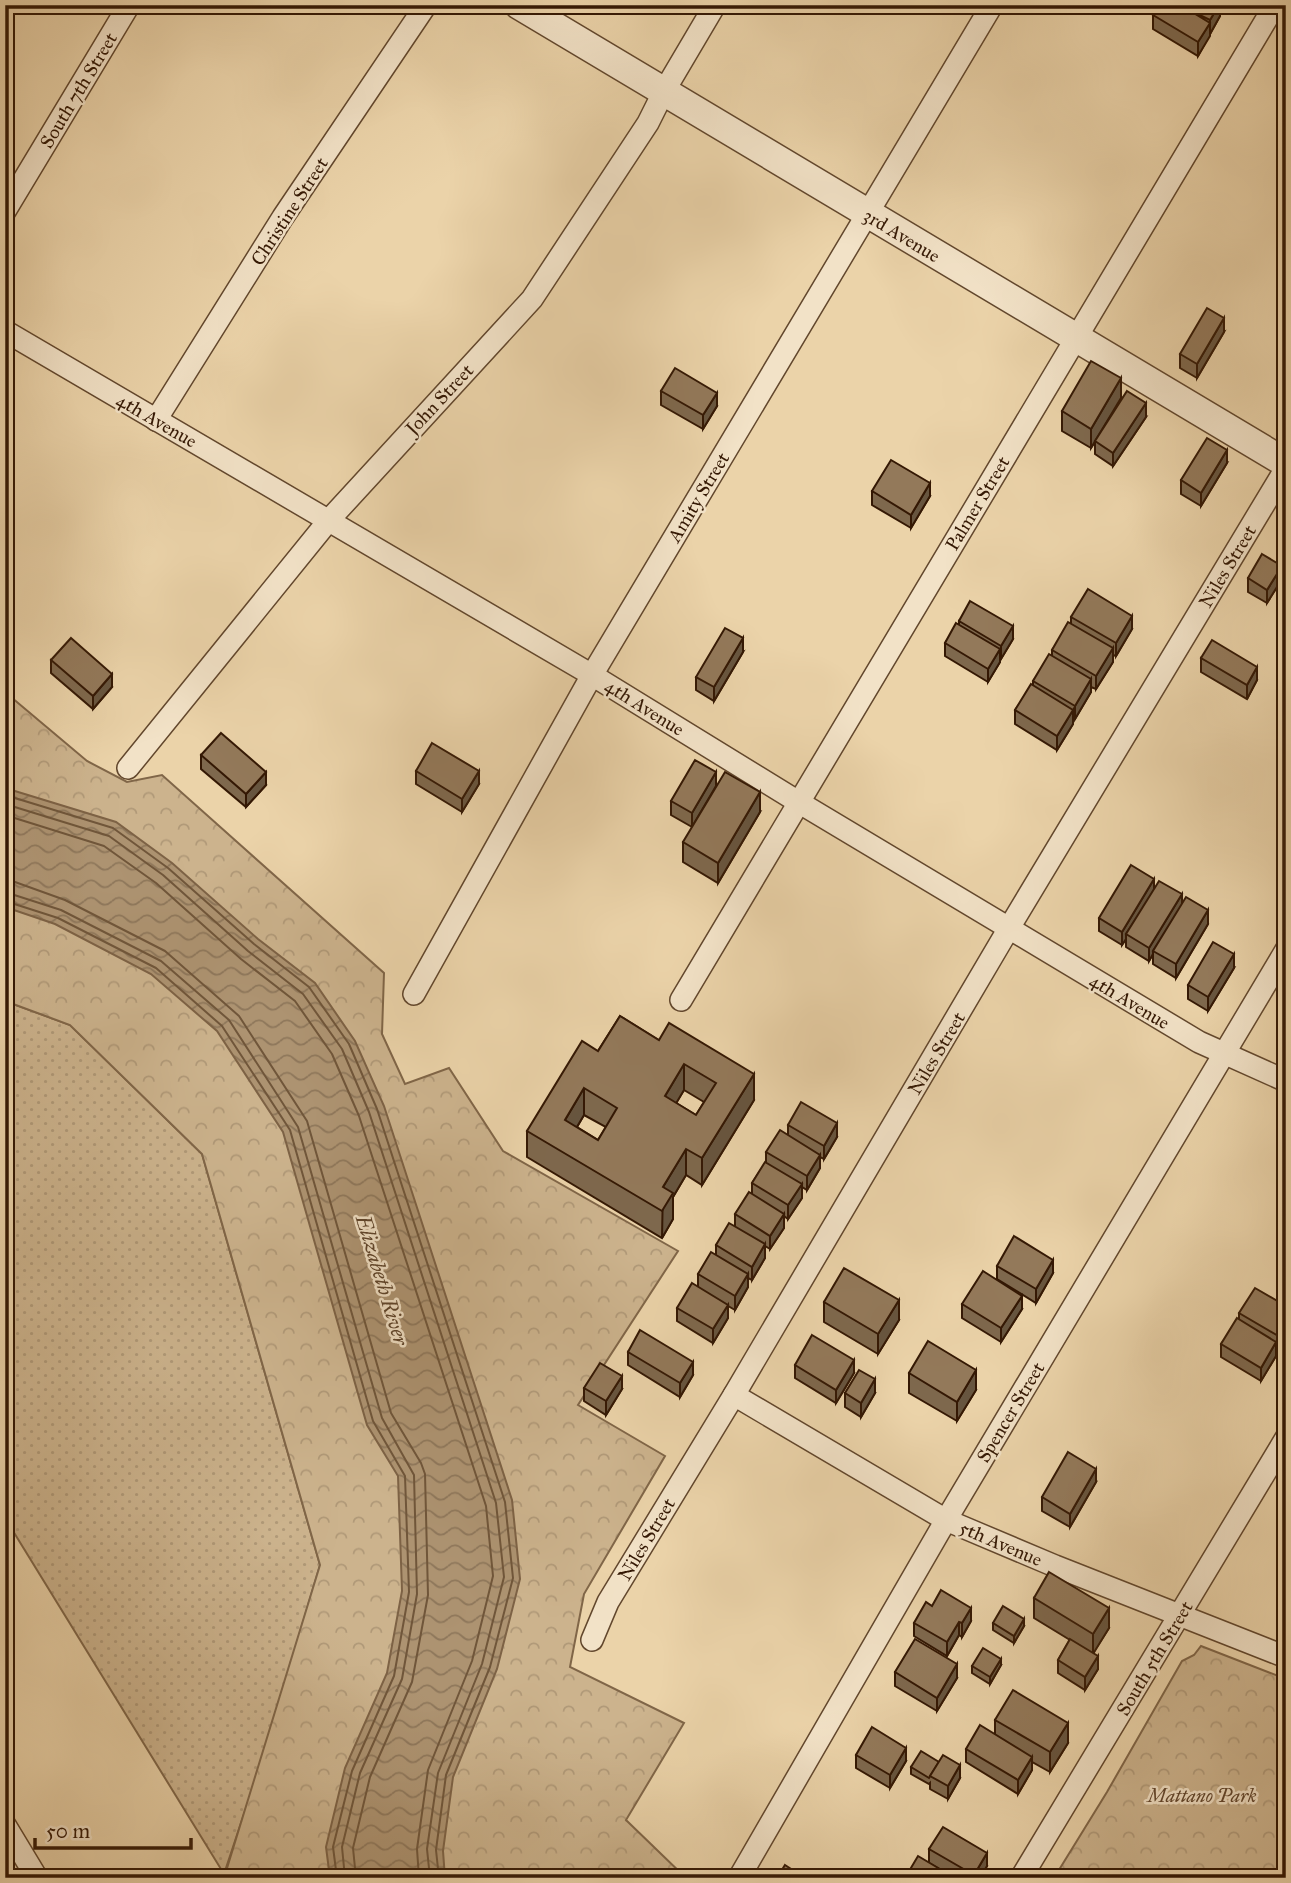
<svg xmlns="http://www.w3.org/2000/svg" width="1291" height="1883" font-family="'IM FELL Great Primer',serif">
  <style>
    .grass { fill: url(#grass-dots); stroke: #806648; stroke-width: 2 }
    .park { fill: url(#park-crowns); stroke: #806648; stroke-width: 2 }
    .water { fill: url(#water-waves); stroke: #7d6245; stroke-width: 2 }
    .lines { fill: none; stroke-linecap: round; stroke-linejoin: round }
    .shore { stroke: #70563a; stroke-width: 2 }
    .minor-casing { stroke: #62472d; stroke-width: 24 }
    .tertiary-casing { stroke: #62472d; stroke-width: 31 }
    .minor { stroke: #f2e2c7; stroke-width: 21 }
    .tertiary { stroke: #f2e2c7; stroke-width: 28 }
    .wall { fill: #7e684d; stroke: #341804; stroke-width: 2; fill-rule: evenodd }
    .shaded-wall { fill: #67553f; stroke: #341804; stroke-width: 2 }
    .building { fill: #93795a; stroke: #341804; stroke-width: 2; fill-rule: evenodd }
    .labels { text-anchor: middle; stroke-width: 5; stroke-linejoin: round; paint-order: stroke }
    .street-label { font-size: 19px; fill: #341804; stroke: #f2e2c7 }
    .park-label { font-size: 19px; font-style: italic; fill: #62462d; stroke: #f2e2c7 }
    .water-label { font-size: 21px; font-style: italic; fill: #5e432a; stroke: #f2e2c7 }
  </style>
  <defs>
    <pattern id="grass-dots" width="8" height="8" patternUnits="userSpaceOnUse" patternTransform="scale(1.75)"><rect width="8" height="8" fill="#ccb38d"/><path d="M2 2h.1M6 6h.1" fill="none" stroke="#b09978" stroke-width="1.8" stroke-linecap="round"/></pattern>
    <pattern id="park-crowns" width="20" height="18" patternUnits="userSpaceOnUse" patternTransform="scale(1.75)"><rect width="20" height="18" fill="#ccb38d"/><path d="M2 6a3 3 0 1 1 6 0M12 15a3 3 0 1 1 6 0" fill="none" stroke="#b09978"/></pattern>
    <pattern id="water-waves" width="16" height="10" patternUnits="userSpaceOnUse" patternTransform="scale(1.75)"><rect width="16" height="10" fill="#ad9371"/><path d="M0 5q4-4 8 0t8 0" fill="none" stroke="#8e775b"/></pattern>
  </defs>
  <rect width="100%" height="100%" fill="#ebd3a9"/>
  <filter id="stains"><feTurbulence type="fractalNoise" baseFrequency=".00286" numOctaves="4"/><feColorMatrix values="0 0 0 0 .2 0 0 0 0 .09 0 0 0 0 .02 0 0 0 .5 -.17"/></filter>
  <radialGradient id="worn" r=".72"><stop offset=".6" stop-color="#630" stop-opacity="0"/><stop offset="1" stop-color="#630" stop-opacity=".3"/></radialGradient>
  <polygon class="grass" points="5,1001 70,1025 202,1154 320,1565 261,1763 224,1874 5,1518"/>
  <g class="park">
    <polygon points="5,692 87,761 127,782 162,775 384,973 382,1034 405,1084 449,1068 503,1151 678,1251 578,1405 665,1456 584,1594 570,1667 684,1723 626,1820 686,1878 224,1878 320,1565 202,1154 70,1025 5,1001"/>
    <polygon points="1201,1646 1286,1679 1286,1878 1054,1878 1107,1792 1182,1661 1194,1655"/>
  </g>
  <polygon class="water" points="5,788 116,822 172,863 258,939 315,983 355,1041 384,1106 512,1500 520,1579 497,1669 453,1777 443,1851 445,1878 330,1878 326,1847 345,1768 387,1673 402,1591 398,1476 367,1425 283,1132 217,1031 151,974 55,924 5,907"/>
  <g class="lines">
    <g class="shore">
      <polyline points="5,795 113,828 168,868 254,944 309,987 349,1044 377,1109 505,1502 513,1578 490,1667 446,1775 436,1850 439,1878"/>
      <polyline points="5,804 109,836 163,875 248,951 303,994 342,1049 369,1112 496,1503 504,1577 482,1664 438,1773 427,1849 430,1878"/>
      <polyline points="5,815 104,846 156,883 241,959 295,1001 332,1054 359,1116 486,1506 493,1576 472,1661 428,1770 417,1849 419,1878"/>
      <polyline points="5,881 15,882 65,900 165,951 239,1016 307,1121 391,1413 421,1463 425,1474 428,1595 412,1682 370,1777 353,1848 356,1878"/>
      <polyline points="5,892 61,910 161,961 229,1020 298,1127 382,1418 414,1475 417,1594 402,1679 360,1773 342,1847 345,1878"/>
      <polyline points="5,901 58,918 156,968 222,1026 290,1130 373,1421 405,1476 409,1592 394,1676 352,1771 333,1847 337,1878"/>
    </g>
    <defs>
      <g id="minor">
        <polyline points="5,211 129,5"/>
        <polyline points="5,331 592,675 800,803 1199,1042 1286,1081"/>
        <polyline points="156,420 283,217 426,5"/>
        <polyline points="128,768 329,520 532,299 648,123 663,93 715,5"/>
        <polyline points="414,994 592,675 992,5"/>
        <polyline points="681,1000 1275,5"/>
        <polyline points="734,1395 946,1520 1055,1566 1286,1657"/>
        <polyline points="592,1640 608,1602 734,1395 1009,928 1286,468"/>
        <polyline points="5,1825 37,1878"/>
        <polyline points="739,1878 946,1520 1286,950"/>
        <polyline points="1021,1878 1286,1438"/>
      </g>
      <polyline id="tertiary" points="519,5 1286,463"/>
    </defs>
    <use href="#minor" class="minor-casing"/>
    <use href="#tertiary" class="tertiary-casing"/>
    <use href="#minor" class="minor"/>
    <use href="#tertiary" class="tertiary"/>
  </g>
  <g class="wall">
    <polygon points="1159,5 1226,5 1221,13 1220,12 1220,16 1198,56 1153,29 1153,15"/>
    <polygon points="1224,332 1197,378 1180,368 1180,354"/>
    <polygon points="661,391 717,406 703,429 661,405"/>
    <polygon points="1121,398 1102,430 1146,417 1113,466 1095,454 1095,442 1091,448 1062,431 1062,411"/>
    <polygon points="1227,463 1201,506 1181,494 1181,480"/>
    <polygon points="872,491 930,496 911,528 872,505"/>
    <polygon points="1248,578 1282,579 1267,603 1248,592"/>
    <polygon points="1071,617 1132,629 1116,656 1113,655 1113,662 1096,689 1091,687 1091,692 1075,719 1073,718 1073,724 1057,750 1015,724 1015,710 1033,686 1033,681 1052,656 1052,650 1071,624"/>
    <polygon points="959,621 1013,639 1001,659 1000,658 1000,662 988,682 945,656 945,643 959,624"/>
    <polygon points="743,652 714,701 696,690 696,677"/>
    <polygon points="1201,658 1257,680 1247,699 1201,672"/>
    <polygon points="51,660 112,687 93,709 51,673"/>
    <polygon points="201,755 266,785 246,807 201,769"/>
    <polygon points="416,771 479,784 462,812 416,784"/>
    <polygon points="716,786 692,827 671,815 671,801"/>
    <polygon points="760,812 718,883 683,862 683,842"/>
    <polygon points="1154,888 1182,904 1208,924 1176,978 1153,964 1153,954 1149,961 1126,947 1126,939 1122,945 1099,931 1099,918"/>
    <polygon points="1234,968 1208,1011 1188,999 1188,985"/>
    <path d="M620,1016l134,84 -52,85 -16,-10 -13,22v22l-11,19 -135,-81v-26l71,-80zM684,1090l20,12 -8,13 -20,-12zM584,1115l22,12 -8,13 -21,-13z"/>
    <polygon points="788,1125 837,1137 824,1159 820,1157 820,1168 807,1190 802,1187 802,1198 788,1219 784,1216 784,1228 770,1249 765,1246 765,1258 752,1280 748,1278 748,1287 735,1310 728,1306 728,1318 713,1343 677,1321 677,1308 698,1286 698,1274 716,1255 716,1245 735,1226 735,1214 752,1194 752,1183 766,1162 766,1152 788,1135"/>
    <polygon points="997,1266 1053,1273 1036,1303 997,1279"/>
    <polygon points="824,1302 899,1320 878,1354 824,1322"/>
    <polygon points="962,1304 1022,1309 1001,1342 962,1318"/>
    <polygon points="1286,1306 1280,1351 1276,1349 1276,1356 1261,1381 1221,1357 1221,1344 1239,1320 1239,1313"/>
    <polygon points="628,1352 693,1375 680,1397 628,1365"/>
    <polygon points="795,1365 854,1373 836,1403 795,1378"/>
    <polygon points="909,1373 976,1390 957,1421 909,1393"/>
    <polygon points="584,1388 622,1389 606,1415 584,1401"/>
    <polygon points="845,1393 875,1393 861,1417 845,1407"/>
    <polygon points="1096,1482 1070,1527 1042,1511 1042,1497"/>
    <polygon points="1034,1598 1109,1628 1093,1653 1098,1669 1085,1690 1058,1673 1058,1660 1070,1640 1034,1618"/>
    <polygon points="932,1606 971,1621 962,1637 959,1635 947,1656 914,1636 914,1623"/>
    <polygon points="993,1623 1024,1626 1014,1643 993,1630"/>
    <polygon points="1001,1665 990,1684 972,1673 972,1666"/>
    <polygon points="895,1672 957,1678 937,1711 895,1686"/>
    <polygon points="995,1720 1068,1743 1050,1772 1032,1762 1032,1770 1018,1794 966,1762 966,1749 995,1735"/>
    <polygon points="856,1755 906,1761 890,1788 856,1768"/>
    <polygon points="911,1767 960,1778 948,1799 930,1789 930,1783 929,1784 911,1774"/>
    <polygon points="929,1849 987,1866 980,1878 955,1878 929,1863"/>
  </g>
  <g class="shaded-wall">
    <polygon points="1219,5 1220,5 1220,16 1210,34 1210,20"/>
    <polygon points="1221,5 1226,5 1221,13"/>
    <polygon points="1210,23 1210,36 1198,56 1198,42"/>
    <polygon points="1224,318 1224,332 1197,378 1197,364"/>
    <polygon points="1121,378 1121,398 1091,448 1091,429"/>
    <polygon points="717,393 717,406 703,429 703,415"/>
    <polygon points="1146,403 1146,417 1113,466 1113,453"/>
    <polygon points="1227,450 1227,463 1201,506 1201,493"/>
    <polygon points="930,483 930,496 911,528 911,515"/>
    <polygon points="1282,566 1282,579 1267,603 1267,590"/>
    <polygon points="1132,616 1132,629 1116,656 1116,643"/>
    <polygon points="1013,626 1013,639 1001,659 1001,646"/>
    <polygon points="743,638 743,652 714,701 714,687"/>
    <polygon points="1113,648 1113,662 1096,689 1096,676"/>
    <polygon points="1000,649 1000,662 988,682 988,669"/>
    <polygon points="1257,667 1257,680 1247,699 1247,685"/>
    <polygon points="112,674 112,687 93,709 93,696"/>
    <polygon points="1091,679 1091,692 1075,719 1075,706"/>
    <polygon points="1073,710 1073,724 1057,750 1057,736"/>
    <polygon points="479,771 479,784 462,812 462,799"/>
    <polygon points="266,772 266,785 246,807 246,794"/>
    <polygon points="716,772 716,786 692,827 692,813"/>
    <polygon points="760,792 760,812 718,883 718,863"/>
    <polygon points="1154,879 1154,892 1126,934 1126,939 1122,945 1122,932"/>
    <polygon points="1182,894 1182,908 1153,951 1153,954 1149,961 1149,948"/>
    <polygon points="1208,910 1208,924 1176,978 1176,964"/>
    <polygon points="1234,954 1234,968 1208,1011 1208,997"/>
    <polygon points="684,1064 684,1090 665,1122 665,1096"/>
    <polygon points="754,1074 754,1100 702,1185 702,1158"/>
    <polygon points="584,1088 584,1115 565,1147 565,1120"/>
    <polygon points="837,1123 837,1137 824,1159 824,1146"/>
    <polygon points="686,1149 686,1175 673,1197 673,1219 662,1238 663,1187"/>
    <polygon points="820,1155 820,1168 807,1190 807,1176"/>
    <polygon points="802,1184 802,1198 788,1219 788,1205"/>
    <polygon points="784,1214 784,1228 770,1249 770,1236"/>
    <polygon points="765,1244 765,1258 752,1280 752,1267"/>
    <polygon points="1053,1260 1053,1273 1036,1303 1036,1289"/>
    <polygon points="748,1274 748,1287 735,1310 735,1296"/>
    <polygon points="1022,1296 1022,1309 1001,1342 1001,1328"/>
    <polygon points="899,1300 899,1320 878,1354 878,1334"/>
    <polygon points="728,1305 728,1318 713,1343 713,1329"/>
    <polygon points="1286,1328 1286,1341 1280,1351 1280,1337"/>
    <polygon points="1276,1342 1276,1356 1261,1381 1261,1368"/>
    <polygon points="854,1360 854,1373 836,1403 836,1390"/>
    <polygon points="693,1362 693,1375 680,1397 680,1383"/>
    <polygon points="976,1370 976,1390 957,1421 957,1402"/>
    <polygon points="622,1376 622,1389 606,1415 606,1401"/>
    <polygon points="875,1379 875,1393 861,1417 861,1403"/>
    <polygon points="1096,1469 1096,1482 1070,1527 1070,1514"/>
    <polygon points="971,1608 971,1621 962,1637 962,1623"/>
    <polygon points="1109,1608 1109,1628 1093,1654 1093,1634"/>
    <polygon points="1024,1619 1024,1626 1014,1643 1014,1636"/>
    <polygon points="959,1622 959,1635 947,1656 947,1642"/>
    <polygon points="1098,1656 1098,1669 1085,1690 1085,1677"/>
    <polygon points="1001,1659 1001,1665 990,1684 990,1677"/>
    <polygon points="957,1664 957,1678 937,1711 937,1698"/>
    <polygon points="1068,1723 1068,1743 1050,1772 1050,1752"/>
    <polygon points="906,1748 906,1761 890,1788 890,1775"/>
    <polygon points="1032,1757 1032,1770 1018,1794 1018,1780"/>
    <polygon points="960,1765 960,1778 948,1799 948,1786"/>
    <polygon points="987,1853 987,1866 980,1878 974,1878 974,1875"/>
  </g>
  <g class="building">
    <polygon points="1159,5 1219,5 1210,20 1187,9 1210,23 1198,42 1153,15"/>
    <polygon points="1207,308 1224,318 1197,364 1180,354"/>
    <polygon points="1091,361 1121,378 1091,429 1062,411"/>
    <polygon points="675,368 717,393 703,415 661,391"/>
    <polygon points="1127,391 1146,403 1113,453 1095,441"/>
    <polygon points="1207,438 1227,450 1201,493 1181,480"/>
    <polygon points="891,460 930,483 911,515 872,491"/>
    <polygon points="1262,554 1282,566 1267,590 1248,578"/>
    <polygon points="1088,589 1132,616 1116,643 1071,617"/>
    <polygon points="970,601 1013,626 1001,646 959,621"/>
    <polygon points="1068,622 1113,648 1096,676 1052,650"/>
    <polygon points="956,623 1000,649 988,669 945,643"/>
    <polygon points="725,628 743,638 714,687 696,677"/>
    <polygon points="71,638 112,674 93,696 51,660"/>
    <polygon points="1212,640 1257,667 1247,685 1201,658"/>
    <polygon points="1049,654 1091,679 1075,706 1033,681"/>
    <polygon points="1031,684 1073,710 1057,736 1015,710"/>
    <polygon points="221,733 266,772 246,794 201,755"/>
    <polygon points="432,743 479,771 462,799 416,771"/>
    <polygon points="695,760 716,772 692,813 671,801"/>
    <polygon points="725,772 760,792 718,863 683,842"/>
    <polygon points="1131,865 1154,879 1122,932 1099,918"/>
    <polygon points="1159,881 1182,894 1149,948 1126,934"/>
    <polygon points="1186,897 1208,910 1176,964 1153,951"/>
    <polygon points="1213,942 1234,954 1208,997 1188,985"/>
    <path d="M620,1016l39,24 10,-17 85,51 -52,84 -16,-9 -23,38 10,6 -11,18 -135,-80 55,-90 16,10zM684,1064l32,19 -20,32 -31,-19zM584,1088l33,20 -19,32 -33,-20z"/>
    <polygon points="801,1102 837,1123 824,1146 788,1125"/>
    <polygon points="780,1130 820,1155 807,1176 766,1152"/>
    <polygon points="765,1162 802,1184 788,1205 752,1183"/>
    <polygon points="749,1192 784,1214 770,1236 735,1214"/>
    <polygon points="729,1223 765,1244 752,1267 716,1245"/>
    <polygon points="1014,1236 1053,1260 1036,1289 997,1266"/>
    <polygon points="711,1252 748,1274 735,1296 698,1274"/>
    <polygon points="844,1268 899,1300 878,1334 824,1302"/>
    <polygon points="983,1271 1022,1296 1001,1328 962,1304"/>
    <polygon points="692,1283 728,1305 713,1329 677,1308"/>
    <polygon points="1255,1288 1286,1306 1286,1328 1280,1337 1239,1313"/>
    <polygon points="1237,1318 1276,1342 1261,1368 1221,1344"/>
    <polygon points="640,1330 693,1362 680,1383 628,1352"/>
    <polygon points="812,1335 854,1360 836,1390 795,1365"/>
    <polygon points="928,1341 976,1370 957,1402 909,1373"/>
    <polygon points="600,1363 622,1376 606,1401 584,1388"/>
    <polygon points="859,1370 875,1379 861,1403 845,1393"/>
    <polygon points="1068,1452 1096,1469 1070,1514 1042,1497"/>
    <polygon points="1049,1572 1109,1608 1093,1634 1034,1598"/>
    <polygon points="941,1590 971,1608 962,1623 959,1622 947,1642 914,1623 926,1602 932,1606"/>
    <polygon points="1003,1606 1024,1619 1014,1636 993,1623"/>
    <polygon points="915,1639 957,1664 937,1698 895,1672"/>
    <polygon points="1070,1639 1098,1656 1085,1677 1058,1660"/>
    <polygon points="983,1648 1001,1659 990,1677 972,1666"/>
    <polygon points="1013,1690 1068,1723 1050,1752 995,1720"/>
    <polygon points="980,1725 1032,1757 1018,1780 966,1749"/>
    <polygon points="872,1727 906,1748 890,1775 856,1755"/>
    <polygon points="921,1751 939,1762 929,1778 911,1767"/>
    <polygon points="943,1755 960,1765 948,1786 930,1776"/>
    <polygon points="943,1827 987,1853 974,1875 929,1849"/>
    <polygon points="918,1856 955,1878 905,1878"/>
    <polygon points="785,1865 805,1878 777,1878"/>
  </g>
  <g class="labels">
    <g class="street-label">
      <text transform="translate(78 90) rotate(-59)" y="7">South 7th Street</text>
      <text transform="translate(289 211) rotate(-57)" y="7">Christine Street</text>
      <text transform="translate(902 235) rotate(31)" y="7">3rd Avenue</text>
      <text transform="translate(439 399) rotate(-47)" y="7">John Street</text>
      <text transform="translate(157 420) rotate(30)" y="7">4th Avenue</text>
      <text transform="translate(698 497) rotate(-59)" y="7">Amity Street</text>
      <text transform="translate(977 503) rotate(-59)" y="7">Palmer Street</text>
      <text transform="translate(1227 566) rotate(-59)" y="7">Niles Street</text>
      <text transform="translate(645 707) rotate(32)" y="7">4th Avenue</text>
      <text transform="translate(1130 1001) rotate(31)" y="7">4th Avenue</text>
      <text transform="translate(936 1053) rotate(-59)" y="7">Niles Street</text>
      <text transform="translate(1010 1412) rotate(-59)" y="7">Spencer Street</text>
      <text transform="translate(646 1539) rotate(-59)" y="7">Niles Street</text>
      <text transform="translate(1001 1543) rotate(23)" y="7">5th Avenue</text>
      <text transform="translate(1154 1658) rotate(-59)" y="7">South 5th Street</text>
    </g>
    <g class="park-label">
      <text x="1202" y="1802">Mattano Park</text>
    </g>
    <g class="water-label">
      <text transform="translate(382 1280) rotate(73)" y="7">Elizabeth River</text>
    </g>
  </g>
  <rect width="1291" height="1883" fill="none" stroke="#ebd3a9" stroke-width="28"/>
  <rect x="7" y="7" width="1277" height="1869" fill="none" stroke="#341804" stroke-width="3.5"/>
  <rect x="14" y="14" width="1263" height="1855" fill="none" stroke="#341804" stroke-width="2"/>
  <path d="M35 1838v10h156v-10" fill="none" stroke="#341804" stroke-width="3.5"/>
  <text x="46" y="1838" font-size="21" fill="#341804" stroke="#f2e2c7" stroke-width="5" paint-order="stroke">50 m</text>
  <rect width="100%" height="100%" filter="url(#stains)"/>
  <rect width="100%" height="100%" fill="url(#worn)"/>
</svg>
